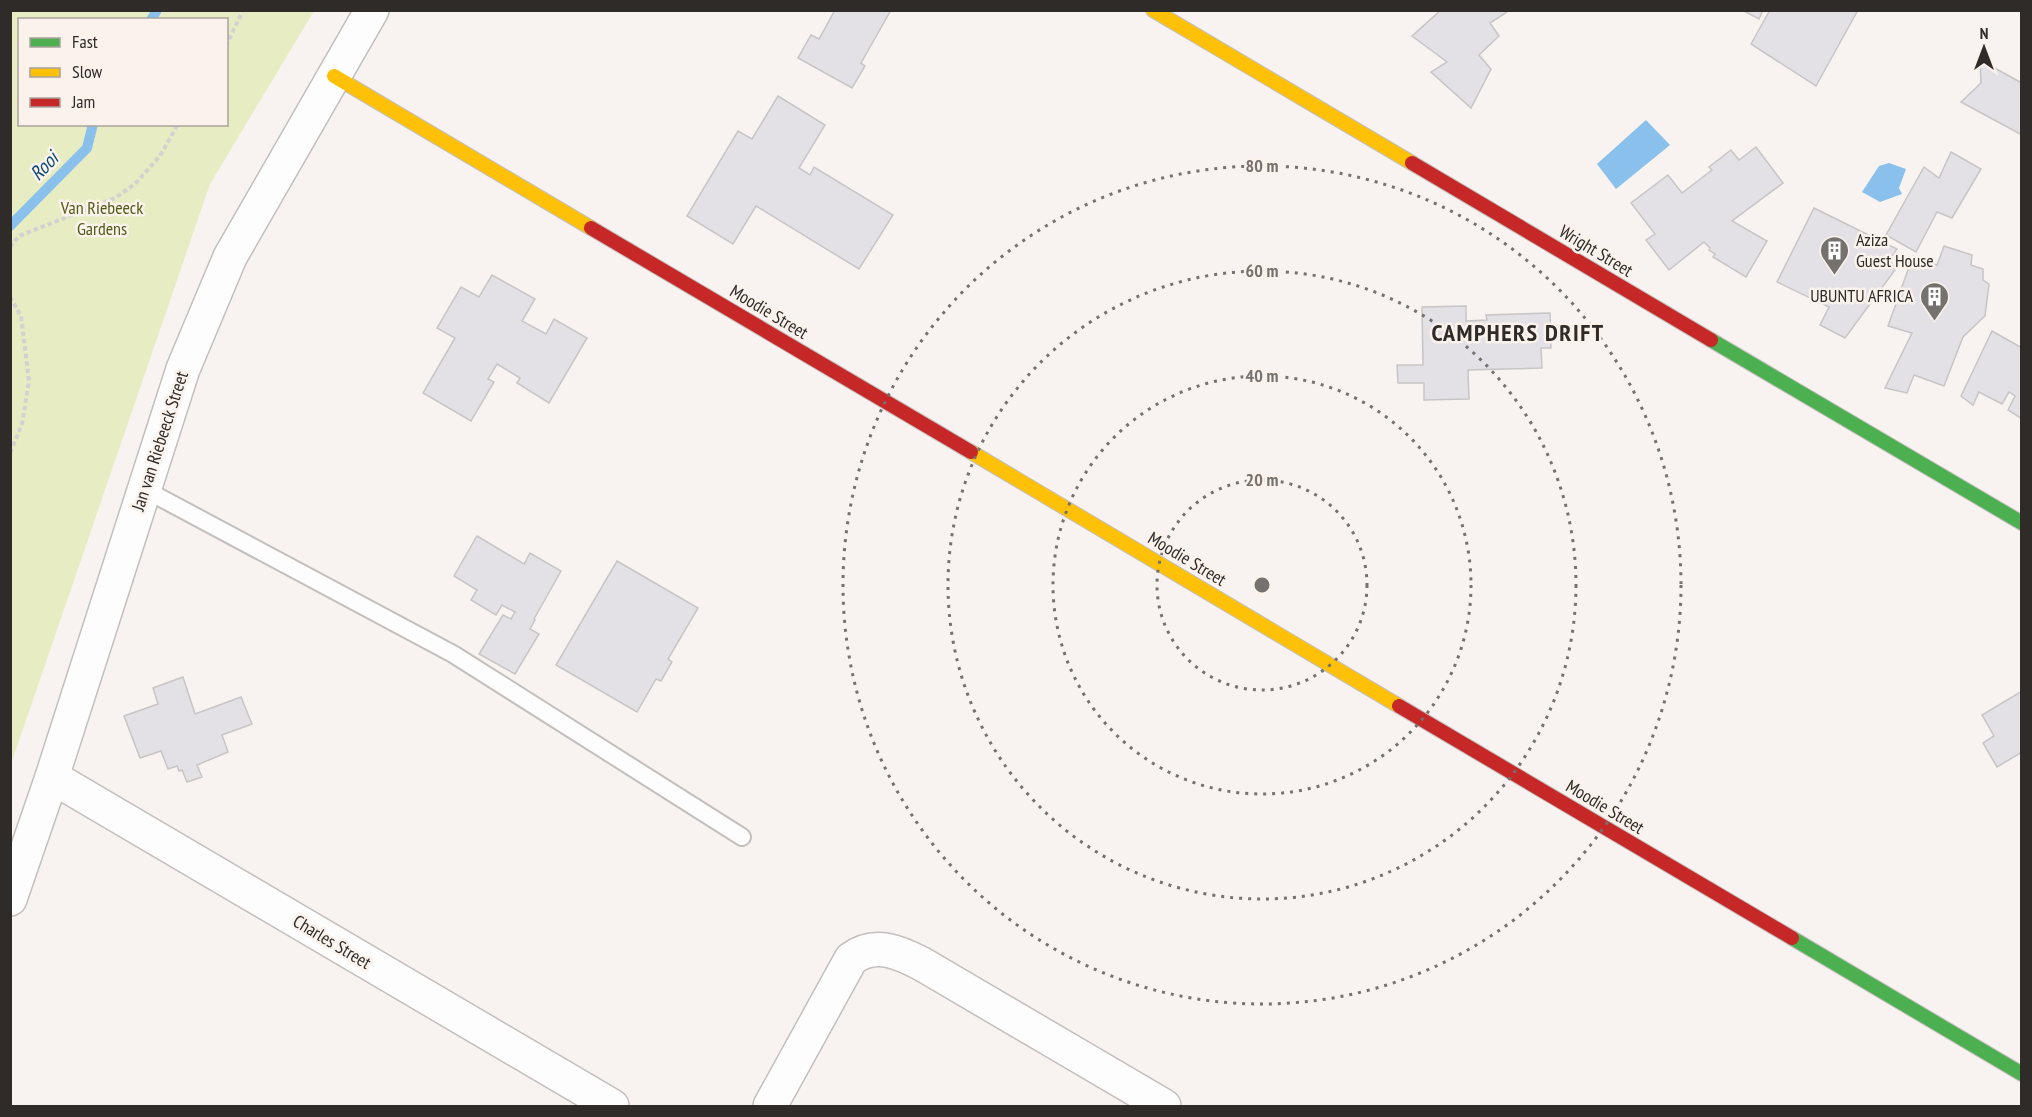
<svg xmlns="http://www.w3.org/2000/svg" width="2032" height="1117" font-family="'PT Sans Narrow',sans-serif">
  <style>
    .green { fill: #e7ecc3; fill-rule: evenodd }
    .water { fill: #8ac0ec }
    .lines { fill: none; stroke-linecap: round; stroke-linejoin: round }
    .stream { stroke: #8ac0ec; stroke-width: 10 }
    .building { fill: #e3e0e6; stroke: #c7c5c5; stroke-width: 1.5 }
    .lane-casing { stroke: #c3bfbd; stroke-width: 20 }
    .street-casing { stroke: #c3bfbd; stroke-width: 36 }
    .fast-casing { stroke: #c3bfbd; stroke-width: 16 }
    .slow-casing { stroke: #c3bfbd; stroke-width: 16 }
    .jam-casing { stroke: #c3bfbd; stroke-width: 16 }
    .path { stroke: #d4d2d1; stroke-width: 4; stroke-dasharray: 4.5 3; stroke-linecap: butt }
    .lane { stroke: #fefdfd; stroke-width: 16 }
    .street { stroke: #fefdfd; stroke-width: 33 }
    .fast { stroke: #4caf50; stroke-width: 14 }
    .slow { stroke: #ffc107; stroke-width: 14 }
    .jam { stroke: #c62828; stroke-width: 14 }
    .ring { fill: none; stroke: #75716f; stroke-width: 3; stroke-dasharray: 3 6 }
    .labels { text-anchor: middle; stroke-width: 5; stroke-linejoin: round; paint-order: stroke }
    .park-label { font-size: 18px; fill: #525b16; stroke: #fbf2ec }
    .poi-label { font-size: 18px; fill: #2f2b29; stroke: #fbf2ec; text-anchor: start }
    .street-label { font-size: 18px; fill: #2f2b29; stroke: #fbf2ec }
    .water-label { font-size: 20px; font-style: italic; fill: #0b4972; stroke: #fbf2ec }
    .district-label { font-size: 24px; font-weight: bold; letter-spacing: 1.5px; fill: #2f2b29; stroke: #fbf2ec }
    .centre { fill: #75716f; stroke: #fbf2ec; stroke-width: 3 }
    .ring-label { font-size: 18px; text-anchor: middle; font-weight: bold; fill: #75716f; stroke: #fbf2ec; stroke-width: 5; stroke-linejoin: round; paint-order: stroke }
  </style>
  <rect width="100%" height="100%" fill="#f8f3f0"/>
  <path class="green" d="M11,10l303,1 -104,173 -199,580zM20,20h206v104h-206z"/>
  <g class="water">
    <polygon points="1646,120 1670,145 1616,189 1597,164"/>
    <polygon points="1889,163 1906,169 1899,188 1902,194 1880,202 1862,192 1879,166"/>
  </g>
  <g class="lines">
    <g class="stream">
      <polyline points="151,20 157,10"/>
      <polyline points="10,226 87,148 93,124"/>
    </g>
  </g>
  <g class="building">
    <polygon points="835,10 891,10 861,63 865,66 852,88 798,58 811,35 819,39"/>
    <polygon points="1441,10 1510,10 1490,23 1499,36 1479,55 1491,69 1471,108 1431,72 1447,62 1412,36"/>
    <polygon points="1742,10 1763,10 1759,19"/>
    <polygon points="1770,10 1858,10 1816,86 1751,44"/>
    <polygon points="1980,60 2022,83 2022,135 1961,102 1981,83"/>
    <polygon points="778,96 825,125 799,168 810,175 814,167 893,215 859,269 756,206 733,244 687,216 738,131 752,139"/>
    <polygon points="1756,147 1783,183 1732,221 1767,241 1746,277 1713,257 1715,254 1709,250 1710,248 1704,242 1669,270 1646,240 1655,234 1631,203 1668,175 1682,193 1712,170 1709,167 1731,150 1739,160"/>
    <polygon points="1951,152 1981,169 1952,218 1937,212 1916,252 1886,235 1924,167 1939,178"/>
    <polygon points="1814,208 1897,249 1890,259 1895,270 1845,338 1820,325 1829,307 1777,282"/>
    <polygon points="1944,246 1972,255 1971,265 1983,269 1983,280 1989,284 1985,316 1963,337 1944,386 1914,375 1907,393 1885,388 1912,333 1888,326 1913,256 1937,265"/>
    <polygon points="492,275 535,299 522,321 546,334 554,319 587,338 549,403 517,383 520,378 497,364 488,379 494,382 471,421 423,393 455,338 437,328 461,287 479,297"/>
    <polygon points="1466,306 1466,321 1487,320 1486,315 1550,313 1551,348 1541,348 1542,368 1468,370 1469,399 1424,400 1424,383 1398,383 1397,365 1423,365 1422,307"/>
    <polygon points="1992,331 2022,348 2022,419 2008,410 2015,396 2009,392 2002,404 1979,392 1973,405 1961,396"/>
    <polygon points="477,536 524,564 530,553 561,571 534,619 535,620 530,629 539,634 515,674 479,654 503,615 511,619 515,612 502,605 496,615 471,600 477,590 454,576"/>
    <polygon points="617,561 698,608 668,659 672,662 661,681 656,679 637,712 556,665"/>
    <polygon points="183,677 195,714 241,697 252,724 222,735 228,752 197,765 202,777 187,782 182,770 179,771 177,766 168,769 161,751 140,758 124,716 158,704 153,688"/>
    <polygon points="2022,691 2022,752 1997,767 1983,743 1994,736 1982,715"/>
  </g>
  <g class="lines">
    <defs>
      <polyline id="lane" points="144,489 453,654 742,837"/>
      <g id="street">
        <polyline points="52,777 612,1106"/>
        <polyline points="10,899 52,777 183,369 230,257 372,10"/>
        <path d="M770,1106l81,-147c24,-18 48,-7 71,5l242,142"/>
      </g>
      <g id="fast">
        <polyline points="1711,340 2022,523"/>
        <polyline points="1792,938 2022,1074"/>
      </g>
      <g id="slow">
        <polyline points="1153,10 1412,163"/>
        <polyline points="334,76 591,228"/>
        <polyline points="971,452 1399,706"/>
      </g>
      <g id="jam">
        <polyline points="1412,163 1711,340"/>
        <polyline points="591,228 971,452"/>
        <polyline points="1399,706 1792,938"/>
      </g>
    </defs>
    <use href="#lane" class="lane-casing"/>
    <use href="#street" class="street-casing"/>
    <use href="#fast" class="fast-casing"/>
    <use href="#slow" class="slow-casing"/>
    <use href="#jam" class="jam-casing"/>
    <g class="path">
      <polyline points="226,46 243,10"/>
      <polyline points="10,247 19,236 115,198 135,184 160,156 178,124"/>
      <polyline points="10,297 21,316 29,381 22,424 10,453"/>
    </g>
    <use href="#lane" class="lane"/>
    <use href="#street" class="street"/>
    <use href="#fast" class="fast"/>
    <use href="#slow" class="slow"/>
    <use href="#jam" class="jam"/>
  </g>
  <g class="ring">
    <circle cx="1262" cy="585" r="105"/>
    <circle cx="1262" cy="585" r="209"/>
    <circle cx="1262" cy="585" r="314"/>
    <circle cx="1262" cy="585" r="419"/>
  </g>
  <defs>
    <symbol id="building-pin" viewBox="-11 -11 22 30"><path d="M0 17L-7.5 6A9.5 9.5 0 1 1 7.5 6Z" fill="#75716f" stroke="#fbf2ec"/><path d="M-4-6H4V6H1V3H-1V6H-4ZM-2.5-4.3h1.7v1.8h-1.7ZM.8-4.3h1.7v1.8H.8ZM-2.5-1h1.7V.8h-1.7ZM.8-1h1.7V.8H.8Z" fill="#fff"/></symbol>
  </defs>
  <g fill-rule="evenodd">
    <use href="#building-pin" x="1818" y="234" width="33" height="45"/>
    <use href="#building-pin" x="1918" y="280" width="33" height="45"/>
  </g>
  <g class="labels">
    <g class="park-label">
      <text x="102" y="214">Van Riebeeck<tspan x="102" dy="21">Gardens</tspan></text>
    </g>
    <g class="poi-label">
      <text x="1856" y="246">Aziza<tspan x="1856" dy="21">Guest House</tspan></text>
      <text x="1913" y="302" text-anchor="end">UBUNTU AFRICA</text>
    </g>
    <g class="street-label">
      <text transform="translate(1596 251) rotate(31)" y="6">Wright Street</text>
      <text transform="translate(769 312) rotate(31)" y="6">Moodie Street</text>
      <text transform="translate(160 441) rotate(-72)" y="6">Jan van Riebeeck Street</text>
      <text transform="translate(1187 559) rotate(31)" y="6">Moodie Street</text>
      <text transform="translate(1605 807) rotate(31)" y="6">Moodie Street</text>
      <text transform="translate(332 942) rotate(31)" y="6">Charles Street</text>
    </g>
    <g class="water-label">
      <text transform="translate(44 166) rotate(-46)" y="7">Rooi</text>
    </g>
    <g class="district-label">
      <text x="1518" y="341">CAMPHERS DRIFT</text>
    </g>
  </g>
  <circle cx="1262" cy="585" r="9" class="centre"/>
  <g class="ring-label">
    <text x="1262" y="172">80 m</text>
    <text x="1262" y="277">60 m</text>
    <text x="1262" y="382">40 m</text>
    <text x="1262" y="486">20 m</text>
  </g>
  <rect width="2032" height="1117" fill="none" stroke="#2f2b29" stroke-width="24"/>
  <rect x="18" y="18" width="210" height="108" fill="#fbf2ec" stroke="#a9a29e" stroke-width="1.5"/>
  <rect x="30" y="38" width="30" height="9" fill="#4caf50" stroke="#a9a29e" stroke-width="1.5"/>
  <text x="72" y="48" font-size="18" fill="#2f2b29">Fast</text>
  <rect x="30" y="68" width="30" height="9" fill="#ffc107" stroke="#a9a29e" stroke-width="1.5"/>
  <text x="72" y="78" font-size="18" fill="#2f2b29">Slow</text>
  <rect x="30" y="98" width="30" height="9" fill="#c62828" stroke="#a9a29e" stroke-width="1.5"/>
  <text x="72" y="108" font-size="18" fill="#2f2b29">Jam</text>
  <g transform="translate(1984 48)" stroke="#fbf2ec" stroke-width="4.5" paint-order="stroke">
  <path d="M0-4.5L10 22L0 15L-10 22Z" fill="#2f2b29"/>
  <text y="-9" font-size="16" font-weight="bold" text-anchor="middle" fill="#2f2b29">N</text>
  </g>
</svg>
